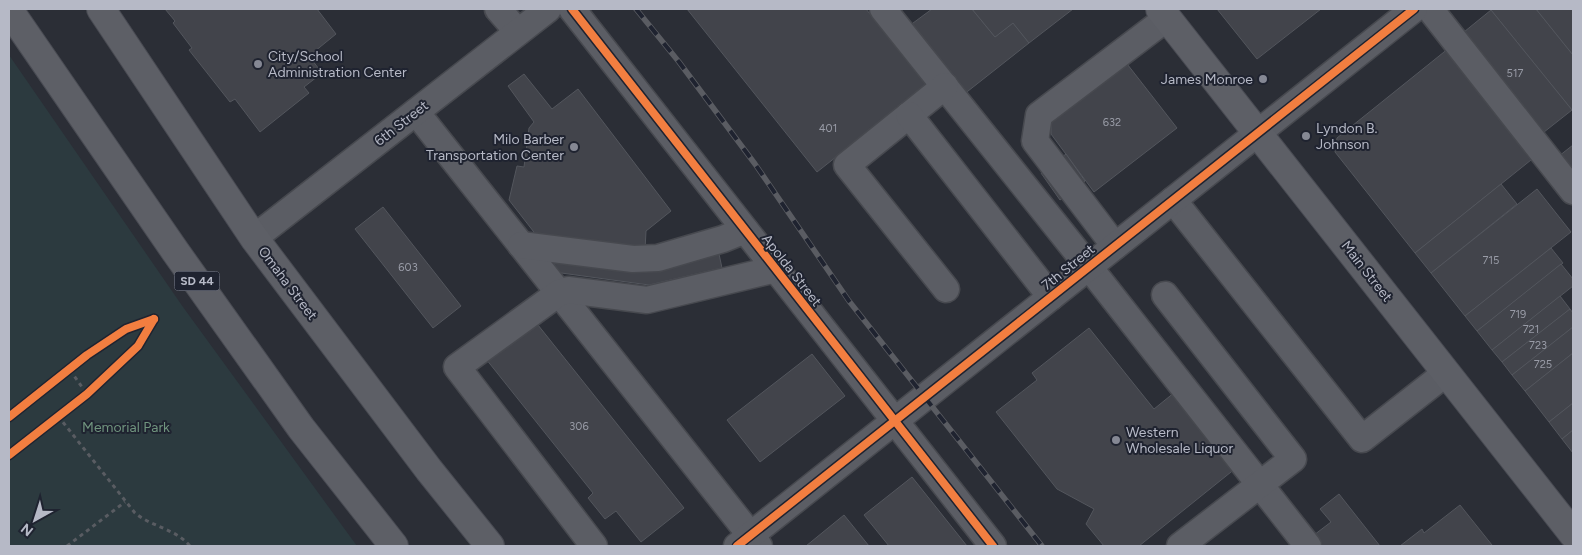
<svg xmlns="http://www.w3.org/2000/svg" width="1582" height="555" font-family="Figtree,sans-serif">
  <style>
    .green { fill: #2c3a3f }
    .building { fill: #42444b; stroke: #53565d }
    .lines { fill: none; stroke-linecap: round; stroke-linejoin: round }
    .minor-casing { stroke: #47494f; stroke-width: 29 }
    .major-casing { stroke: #494b53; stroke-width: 30 }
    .path { stroke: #595c62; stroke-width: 3; stroke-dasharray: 4 4; stroke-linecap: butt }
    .minor { stroke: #5b5d64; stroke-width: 26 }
    .major { stroke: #5d5f66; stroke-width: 28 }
    .rail-casing { stroke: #5a5c62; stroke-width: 5.5 }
    .rail { stroke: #1f2330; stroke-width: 4; stroke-dasharray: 11; stroke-linecap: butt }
    .cycleway-casing { stroke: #1f2330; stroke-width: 11 }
    .cycleway { stroke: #f27e40; stroke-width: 8 }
    .poi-dot { fill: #858894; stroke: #1f2330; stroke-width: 2 }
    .labels { text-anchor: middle; stroke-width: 4; stroke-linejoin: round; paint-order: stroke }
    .number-label { font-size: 11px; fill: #999ca7 }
    .shield { fill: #1f2330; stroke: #898c99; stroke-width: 1 }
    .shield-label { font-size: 12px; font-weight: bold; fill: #b6b9c6 }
    .poi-label { font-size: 14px; fill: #b6b9c6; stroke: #1f2330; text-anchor: start }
    .street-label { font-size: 14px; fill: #b6b9c6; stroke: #1f2330 }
    .park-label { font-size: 14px; fill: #70947e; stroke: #1f2330 }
  </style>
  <rect width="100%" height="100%" fill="#2b2e36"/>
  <polygon class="green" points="9,55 183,307 357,546 9,546"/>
  <g class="building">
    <polygon points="165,9 317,9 336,34 309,56 322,73 304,87 309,93 260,132 235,99 230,102 189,50 192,48 173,23 175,21"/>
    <polygon points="687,9 866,9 927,85 817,172"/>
    <polygon points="932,9 972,9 995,37 1013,23 1029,43 963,95 909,26"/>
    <polygon points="972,9 1073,9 1029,43 1013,23 995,37"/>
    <polygon points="1217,9 1321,9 1257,59"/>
    <polygon points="1492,9 1536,9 1573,55 1573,109 1572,110 1491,10"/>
    <polygon points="1536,9 1573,9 1573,55"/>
    <polygon points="1491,10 1572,110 1539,136 1459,36"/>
    <polygon points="1449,48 1536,156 1415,253 1335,152 1337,138"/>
    <polygon points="1124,60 1177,128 1094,192 1051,134 1052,116"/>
    <polygon points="524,74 552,109 578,89 671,211 646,231 645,250 537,236 509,200 517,166 524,167 529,128 534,122 508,86"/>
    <polygon points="1573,145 1573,173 1559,156"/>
    <polygon points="1066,154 1085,181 1060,200 1041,173"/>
    <polygon points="1501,184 1517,204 1431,273 1415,253"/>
    <polygon points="1537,189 1571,232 1465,316 1431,273"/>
    <polygon points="383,207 461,306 433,328 355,229"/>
    <polygon points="1551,248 1563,263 1477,331 1465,316"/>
    <polygon points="719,254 722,268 649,285 554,272 555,258 648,270"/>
    <polygon points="1561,264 1573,279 1573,286 1492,350 1477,331"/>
    <polygon points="1560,296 1570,309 1502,362 1492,350"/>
    <polygon points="1570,309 1573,313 1573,327 1512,375 1502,362"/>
    <polygon points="534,320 684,508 641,542 616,511 605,519 588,498 593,493 486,359"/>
    <polygon points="1573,327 1573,353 1525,391 1512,375"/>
    <polygon points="1089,328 1154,409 1175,392 1236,468 1139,546 1104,546 1086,524 1094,509 1057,489 996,412 1037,380 1032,373"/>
    <polygon points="1573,353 1573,403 1549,422 1525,391"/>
    <polygon points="812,354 845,396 760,462 727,420"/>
    <polygon points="1573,403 1573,430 1562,439 1549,422"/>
    <polygon points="1573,430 1573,453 1562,439"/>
    <polygon points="912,477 967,546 889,546 864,515"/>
    <polygon points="1339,494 1380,546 1322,546 1314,535 1331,522 1320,509"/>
    <polygon points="1460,505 1492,545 1490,546 1400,546 1422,529 1424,533"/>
    <polygon points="844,515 869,546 806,546"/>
  </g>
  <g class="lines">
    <defs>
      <g id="minor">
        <polyline points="498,9 518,32"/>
        <polyline points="572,9 993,546"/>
        <polyline points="883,9 1089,267 1308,546"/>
        <polyline points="1430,9 1573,191"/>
        <polyline points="945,86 847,165 946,289"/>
        <polyline points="416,112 759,546"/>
        <polyline points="909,115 1051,297"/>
        <polyline points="1173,200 1362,439 1446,373"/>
        <polyline points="254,238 548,9"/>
        <polyline points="521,245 633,259 658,258 723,239 745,230"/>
        <polyline points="1115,246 1035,141 1039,115 1167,18"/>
        <polyline points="1165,295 1293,459 1180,546"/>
        <polyline points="594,546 457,367 559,293 568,290 647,300 776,269"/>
        <polyline points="737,546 1414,9"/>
      </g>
      <g id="major">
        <polyline points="101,9 254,238 429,470 490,546"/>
        <polyline points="1160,9 1573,534"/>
        <polyline points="9,10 175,251 301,428 394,546"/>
      </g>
    </defs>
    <use href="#minor" class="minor-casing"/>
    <use href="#major" class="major-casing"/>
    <g class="path">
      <polyline points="70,370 87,394"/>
      <path d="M58,416l77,97c17,14 41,16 55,33"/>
      <polyline points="67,546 125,502"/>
    </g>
    <use href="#minor" class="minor"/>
    <use href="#major" class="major"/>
    <defs>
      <polyline id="rail" points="636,9 679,62 755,164 849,301 1042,546"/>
    </defs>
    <use href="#rail" class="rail-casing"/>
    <use href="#rail" class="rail"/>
    <defs>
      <g id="cycleway">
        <polyline points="572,9 993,546"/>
        <polyline points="9,417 87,355 126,329 154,319"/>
        <polyline points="9,455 87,394 138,346 154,319"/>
        <polyline points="737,546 1414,9"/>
      </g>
    </defs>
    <use href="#cycleway" class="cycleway-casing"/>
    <use href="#cycleway" class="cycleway"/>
  </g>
  <g class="poi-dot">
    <circle cx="258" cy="64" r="5"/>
    <circle cx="1263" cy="79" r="5"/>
    <circle cx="1306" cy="136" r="5"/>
    <circle cx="574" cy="147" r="5"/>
    <circle cx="1116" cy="440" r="5"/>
  </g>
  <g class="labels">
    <g class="number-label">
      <text x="1515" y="77">517</text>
      <text x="1112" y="126">632</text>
      <text x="828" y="132">401</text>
      <text x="1491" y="264">715</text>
      <text x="408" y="271">603</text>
      <text x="1518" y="318">719</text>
      <text x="1531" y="333">721</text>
      <text x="1538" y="349">723</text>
      <text x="1543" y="368">725</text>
      <text x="579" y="430">306</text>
    </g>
    <rect class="shield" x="174.5" y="271.5" width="45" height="19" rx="4"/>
    <g class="shield-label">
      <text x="197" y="285">SD 44</text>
    </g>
    <g class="poi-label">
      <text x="268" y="61">City/School<tspan x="268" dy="16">Administration Center</tspan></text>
      <text x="1253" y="84" text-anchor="end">James Monroe</text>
      <text x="1316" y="133">Lyndon B.<tspan x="1316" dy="16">Johnson</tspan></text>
      <text x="564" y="144" text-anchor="end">Milo Barber<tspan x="564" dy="16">Transportation Center</tspan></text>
      <text x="1126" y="437">Western<tspan x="1126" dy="16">Wholesale Liquor</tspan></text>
    </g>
    <g class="street-label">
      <text transform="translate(401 123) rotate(-38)" y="5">6th Street</text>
      <text transform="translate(1068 267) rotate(-39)" y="5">7th Street</text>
      <text transform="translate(792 270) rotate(52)" y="5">Apolda Street</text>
      <text transform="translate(1367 271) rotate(52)" y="5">Main Street</text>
      <text transform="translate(288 283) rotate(53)" y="5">Omaha Street</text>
    </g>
    <g class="park-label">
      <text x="126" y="432">Memorial Park</text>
    </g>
  </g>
  <rect width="1582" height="555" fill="none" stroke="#b6b9c6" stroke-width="20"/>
  <g transform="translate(35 520) rotate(219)" stroke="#1f2330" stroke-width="4" paint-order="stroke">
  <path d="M0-4L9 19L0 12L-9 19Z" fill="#b6b9c6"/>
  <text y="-8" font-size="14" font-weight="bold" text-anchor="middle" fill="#b6b9c6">N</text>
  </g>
</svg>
